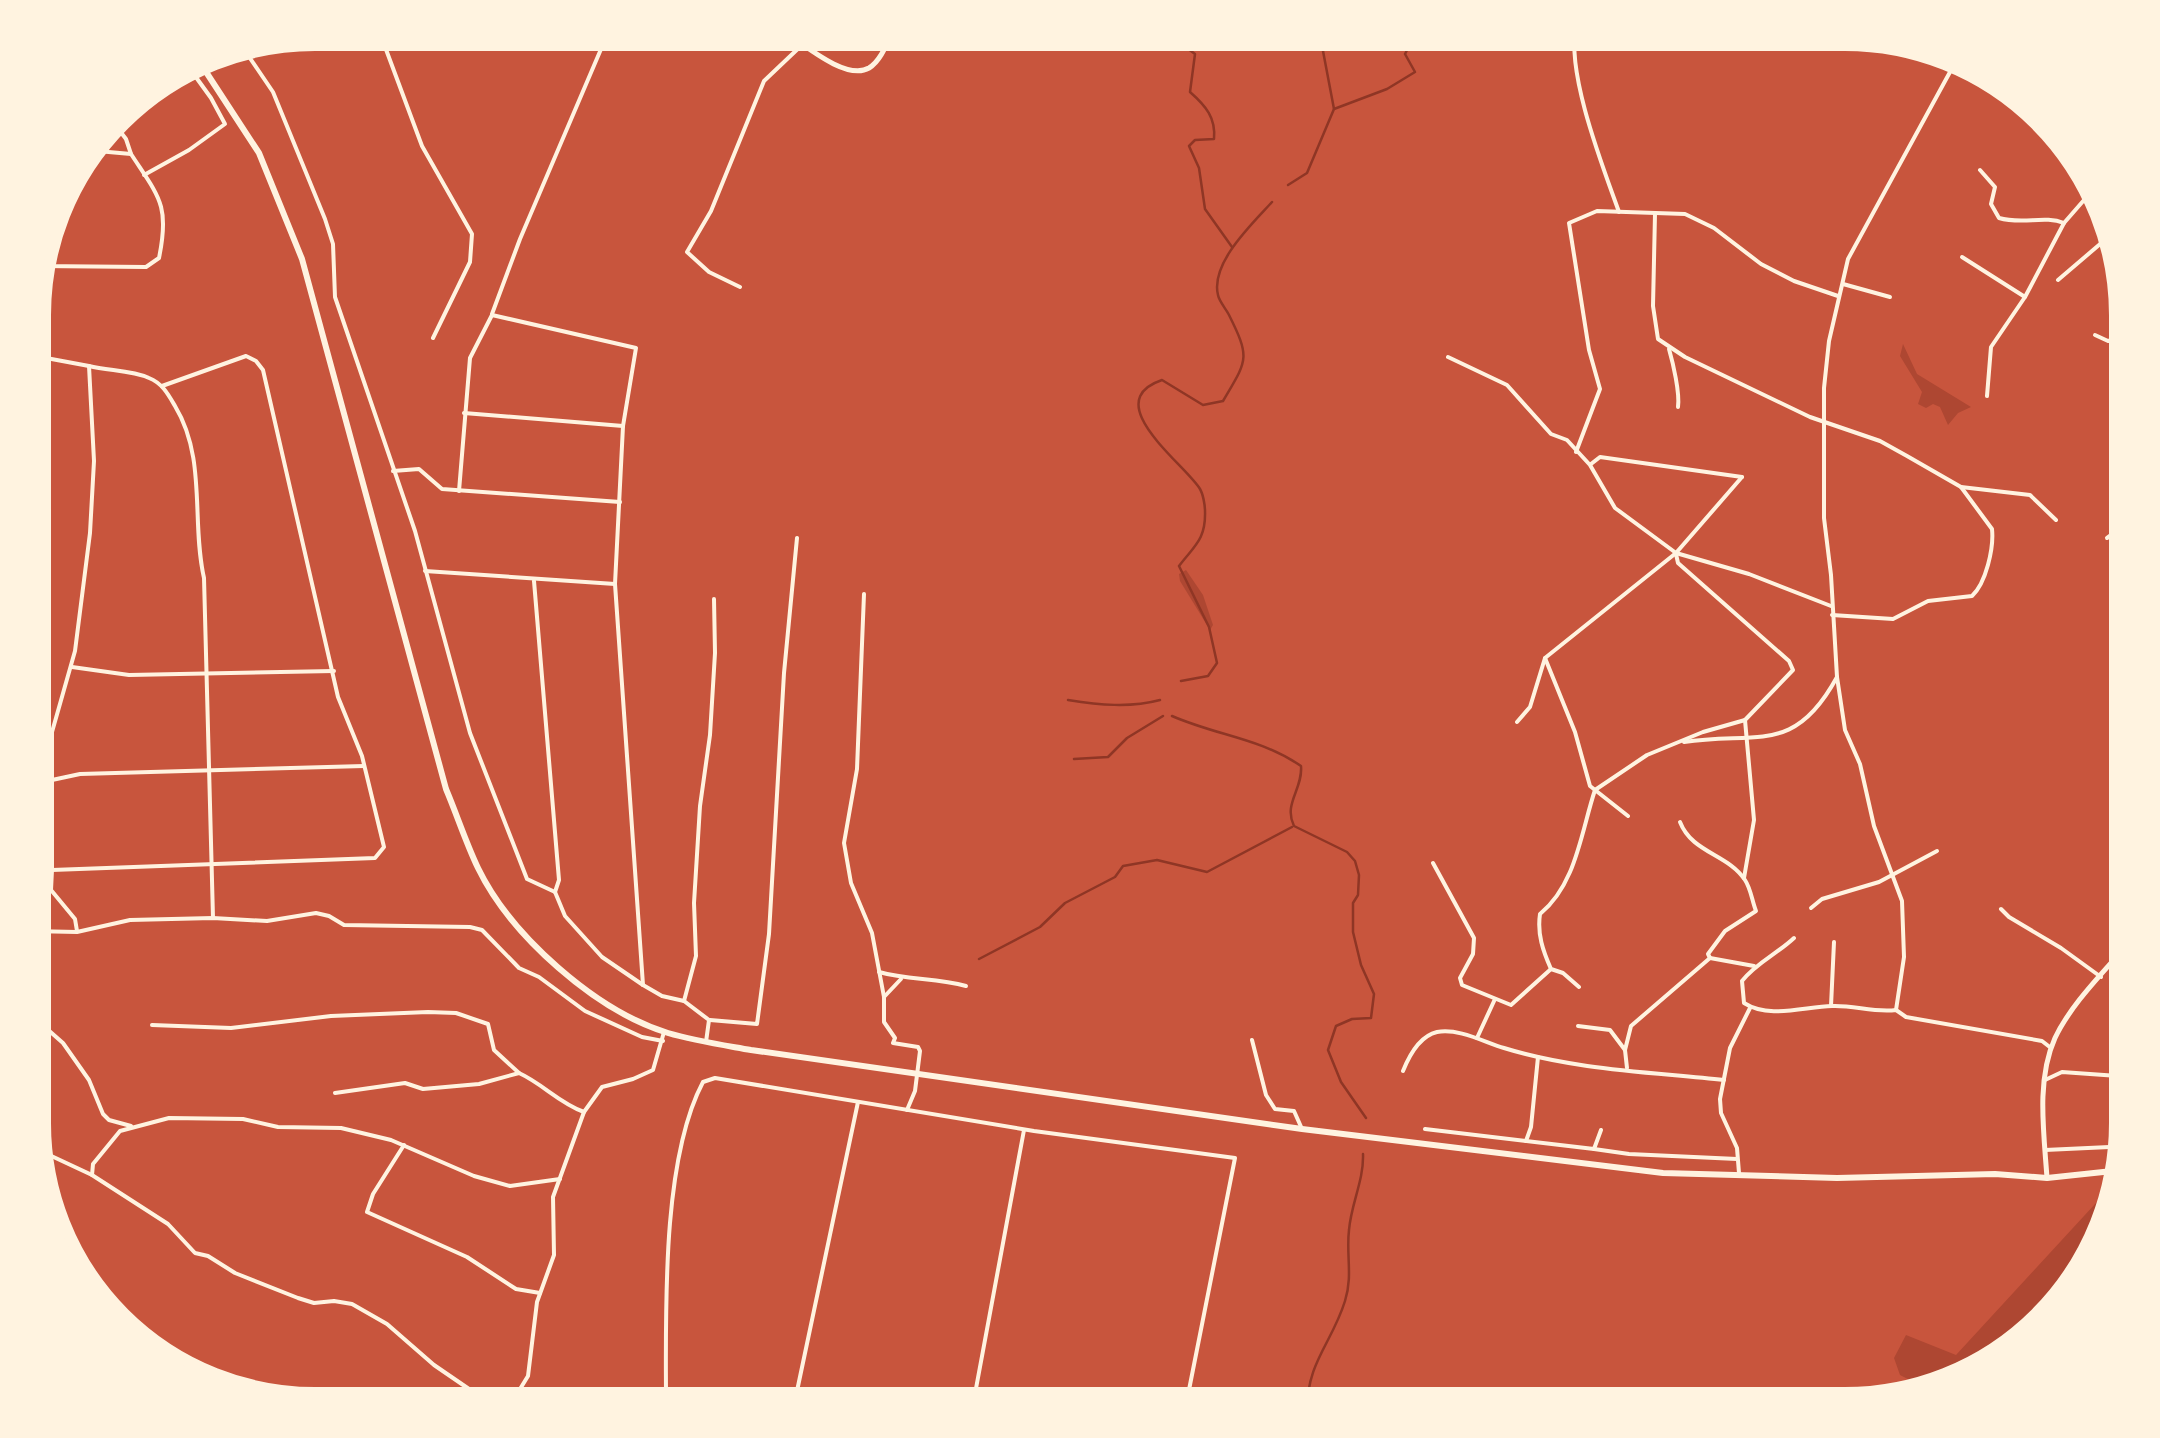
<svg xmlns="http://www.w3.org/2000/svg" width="2160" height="1438" font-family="'Exo 2',sans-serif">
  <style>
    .green { fill: #ae4732 }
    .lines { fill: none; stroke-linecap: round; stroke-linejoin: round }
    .stream { stroke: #8f3625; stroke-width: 2.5 }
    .minor { stroke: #fff3e0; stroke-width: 4 }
    .tertiary { stroke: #fff3e0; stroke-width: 5 }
    .secondary { stroke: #fff3e0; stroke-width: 5 }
    .primary { stroke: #fff3e0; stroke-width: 6 }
    .rim { fill: none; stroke: #fff3e0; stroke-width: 12 }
  </style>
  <rect width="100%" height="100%" fill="#c8553d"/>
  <g class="green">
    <polygon points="1903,344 1917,374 1971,407 1958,413 1948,425 1940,407 1933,404 1926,408 1918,404 1922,392 1900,356"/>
    <polygon points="1186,570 1203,595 1213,625 1210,630 1180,581 1179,574"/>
    <polygon points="2116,1189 2084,1283 1988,1372 1929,1390 1900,1375 1894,1358 1906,1335 1956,1355 2107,1191"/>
  </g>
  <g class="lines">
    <g class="stream">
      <path d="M1160,28l35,26 -5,38c16,14 26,26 24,47l-19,1 -6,6 10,22 6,41 27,38"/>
      <polyline points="1588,28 1599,31 1607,28"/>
      <polyline points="1334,109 1323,51 1339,28"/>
      <polyline points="1288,185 1307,173 1334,109 1387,89 1415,72 1405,54 1414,37 1449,28"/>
      <path d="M1181,681l27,-5 9,-13 -8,-36 -30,-61c15,-20 27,-26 26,-55 0,-6 -2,-17 -5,-22 -14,-24 -103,-87 -38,-109l41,25 20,-4c24,-41 28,-42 6,-86 -3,-6 -10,-14 -11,-20 -8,-32 35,-72 54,-93"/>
      <path d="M1068,700c31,5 62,8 92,0"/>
      <path d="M1172,716c46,20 88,22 129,50 2,23 -18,38 -7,60l53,26 8,9 4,14 -1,20 -5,8v29l8,33 13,29 -3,24 -19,1 -16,7 -8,24 13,32 25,36"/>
      <polyline points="1074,759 1108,757 1127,738 1163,716"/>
      <polyline points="979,959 1040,927 1065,903 1115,877 1123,866 1157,860 1207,872 1292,827"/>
      <polyline points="124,1329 146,1336 203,1377"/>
      <path d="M1307,1410c0,-48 25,-67 38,-109 8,-25 1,-46 4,-71 2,-26 15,-50 14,-76"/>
    </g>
    <g class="minor">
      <polyline points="378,28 422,146 472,234 470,262 433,338"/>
      <path d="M1576,28c-10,45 27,139 43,184"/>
      <polyline points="239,42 273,92 325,219 333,244 335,297 415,531 470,733 527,879 555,892 565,916 602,957 643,985 662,996 684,1001 709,1020 706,1042"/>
      <polyline points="110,118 126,139 131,154"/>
      <path d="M1980,170l15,17 -4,17 8,14c24,7 45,-3 65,5"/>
      <polyline points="144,175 189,150 225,124 211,98 185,62"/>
      <path d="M1655,214l-2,92 5,33 27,18 125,60 70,24 27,15 54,31 31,42c2,19 -6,54 -20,67l-44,5 -35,18 -61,-4"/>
      <path d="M37,255l2,11 107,1 13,-9c11,-53 0,-61 -28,-104l-45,-4"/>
      <polyline points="1962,257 2025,297"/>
      <polyline points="2058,280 2113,233"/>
      <polyline points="1843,284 1890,297"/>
      <polyline points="740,287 709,272 687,252 711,211 764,81 804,43"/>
      <polyline points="492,314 520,239 610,28"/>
      <polyline points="2095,335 2108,341 2132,335"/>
      <path d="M1669,349c4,14 11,44 9,58"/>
      <polyline points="30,355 89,366 94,461 90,533 75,651 52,732 52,870 375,858 384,847 362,756 338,697 263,370 256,361 246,356 162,386"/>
      <polyline points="1448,357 1507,385 1551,434 1567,440 1590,465 1615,508 1676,553 1749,574 1831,606"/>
      <path d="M89,366c19,5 42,4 60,12 13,5 19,16 26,28 32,53 16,115 29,172l9,340"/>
      <polyline points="1987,396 1991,347 2025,297 2064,223 2098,184"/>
      <polyline points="464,413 623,426"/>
      <polyline points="1576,452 1600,389 1589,350 1569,223 1597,211 1685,214 1714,228 1761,264 1794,281 1838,296"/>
      <polyline points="1591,464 1600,457 1742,477"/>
      <polyline points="393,471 419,469 442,489 620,502"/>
      <polyline points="1961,487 2030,495 2056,520"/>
      <polyline points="459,491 470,358 492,315 636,348 623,426 615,584 643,985"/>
      <polyline points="2107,538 2121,528 2132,512"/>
      <polyline points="1676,554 1678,563 1789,661 1793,670 1745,720 1754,820 1744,878"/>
      <polyline points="425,571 615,584"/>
      <polyline points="534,581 559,880 555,892"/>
      <polyline points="864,594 857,769 844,843 851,883 872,933 884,997 884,1022 895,1038 893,1043 918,1047 920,1051 915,1091 907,1110"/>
      <polyline points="1545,658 1575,732 1590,786 1628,816"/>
      <polyline points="72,667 129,675 334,671"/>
      <polyline points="1517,722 1530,707 1545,658 1676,553 1742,477"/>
      <path d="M1684,742c73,-11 110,14 153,-65"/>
      <polyline points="52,780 80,774 364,766"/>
      <path d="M1680,822c12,31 48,32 65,58 6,9 7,21 11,31l-31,20 -17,23 2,4"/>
      <polyline points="1433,863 1474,938 1473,954 1460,978 1462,985 1511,1005 1551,969"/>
      <polyline points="52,870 51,890 75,919 77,931"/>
      <polyline points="1811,908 1822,899 1879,882 1937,851"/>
      <polyline points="2001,909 2009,917 2061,948 2101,977"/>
      <polyline points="30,931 77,932 130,920 213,918 267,921 316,913 329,916 344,925 470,927 482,930 519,968 539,977 585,1011 642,1037 663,1041"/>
      <path d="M1794,938c-17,16 -38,25 -52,43l2,22c25,16 59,4 88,3 22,-1 42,7 64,4l10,7 136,24 9,7"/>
      <path d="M879,972c29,8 58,6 87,14"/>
      <path d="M1579,987l-16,-14 -12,-4c-8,-18 -14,-35 -11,-55 36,-29 41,-82 55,-124l52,-35 56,-23 42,-12"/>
      <polyline points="884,997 901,979"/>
      <polyline points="684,1001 696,956 694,903 700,806 710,735 715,653 714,599"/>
      <polyline points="1831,1006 1834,942"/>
      <polyline points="1896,1010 1904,957 1902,901 1874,826 1860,764 1845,730 1837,677 1831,575 1824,518 1824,388 1829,341 1848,259 1956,61"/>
      <polyline points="30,1014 63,1043 89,1080 103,1114 109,1120 131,1126"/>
      <polyline points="710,1020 757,1024 769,934 784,673 797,538"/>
      <polyline points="152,1025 231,1028 331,1016 428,1012 456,1013 488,1024 494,1050 519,1073"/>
      <polyline points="1578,1026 1610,1030 1625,1050 1627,1068"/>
      <polyline points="1477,1038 1495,999"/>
      <polyline points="1252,1040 1266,1095 1275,1109 1294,1111 1302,1129"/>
      <polyline points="1625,1050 1631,1026 1710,958 1754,966"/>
      <path d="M1403,1071c6,-15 17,-35 34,-39 22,-4 47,10 67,16 71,22 147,24 220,32"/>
      <polyline points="2045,1080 2062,1072 2132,1077"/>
      <path d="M335,1093l70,-10 18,6 56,-5 40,-11c24,11 40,30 65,39"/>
      <polyline points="1425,1129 1594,1149 1601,1130"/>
      <polyline points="1526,1141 1531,1127 1538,1057"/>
      <polyline points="404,1145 373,1194 367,1212 467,1257 516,1289 540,1293"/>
      <polyline points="30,1146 92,1175 168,1224 195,1253 208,1256 235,1273 298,1298 314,1303 334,1301 352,1304 387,1324 434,1365 469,1389 486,1398 502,1400 517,1394 528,1376 537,1302 554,1255 553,1197 584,1112 602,1087 633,1079 653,1070 664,1032"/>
      <polyline points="1594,1149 1629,1154 1737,1159"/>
      <polyline points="2045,1150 2131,1146"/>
      <polyline points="1739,1173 1737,1148 1721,1113 1720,1099 1730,1048 1750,1008"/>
      <polyline points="92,1175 93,1164 120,1131 169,1118 243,1119 278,1127 341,1128 391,1140 474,1176 510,1186 560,1179"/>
      <path d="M666,1404c0,-89 -5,-243 37,-322l12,-4 319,53 201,27 -50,252"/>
      <polyline points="793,1410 858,1102"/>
      <polyline points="972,1410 1024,1130"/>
    </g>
    <g class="tertiary">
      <path d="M779,28c20,12 66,54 90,40 13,-8 19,-28 25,-40"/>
      <path d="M979,28c34,18 68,25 100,0"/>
    </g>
    <path class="secondary" d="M2047,1178c-3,-45 -11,-98 8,-140 17,-36 52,-69 77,-99"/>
    <path class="primary" d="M195,55l64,98 43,106 144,530c11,26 20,54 32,79 33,68 118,143 190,165 27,8 55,12 83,17l551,79 361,44 174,5 158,-4 52,4 75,-8"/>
  </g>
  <path d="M0 0H2160V1438H0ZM315 45H1845A270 270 0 0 1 2115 315V1123A270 270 0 0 1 1845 1393H315A270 270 0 0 1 45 1123V315A270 270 0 0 1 315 45Z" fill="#fff3e0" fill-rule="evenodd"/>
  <path class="rim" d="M315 45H1845A270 270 0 0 1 2115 315V1123A270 270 0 0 1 1845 1393H315A270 270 0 0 1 45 1123V315A270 270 0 0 1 315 45Z"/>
</svg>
